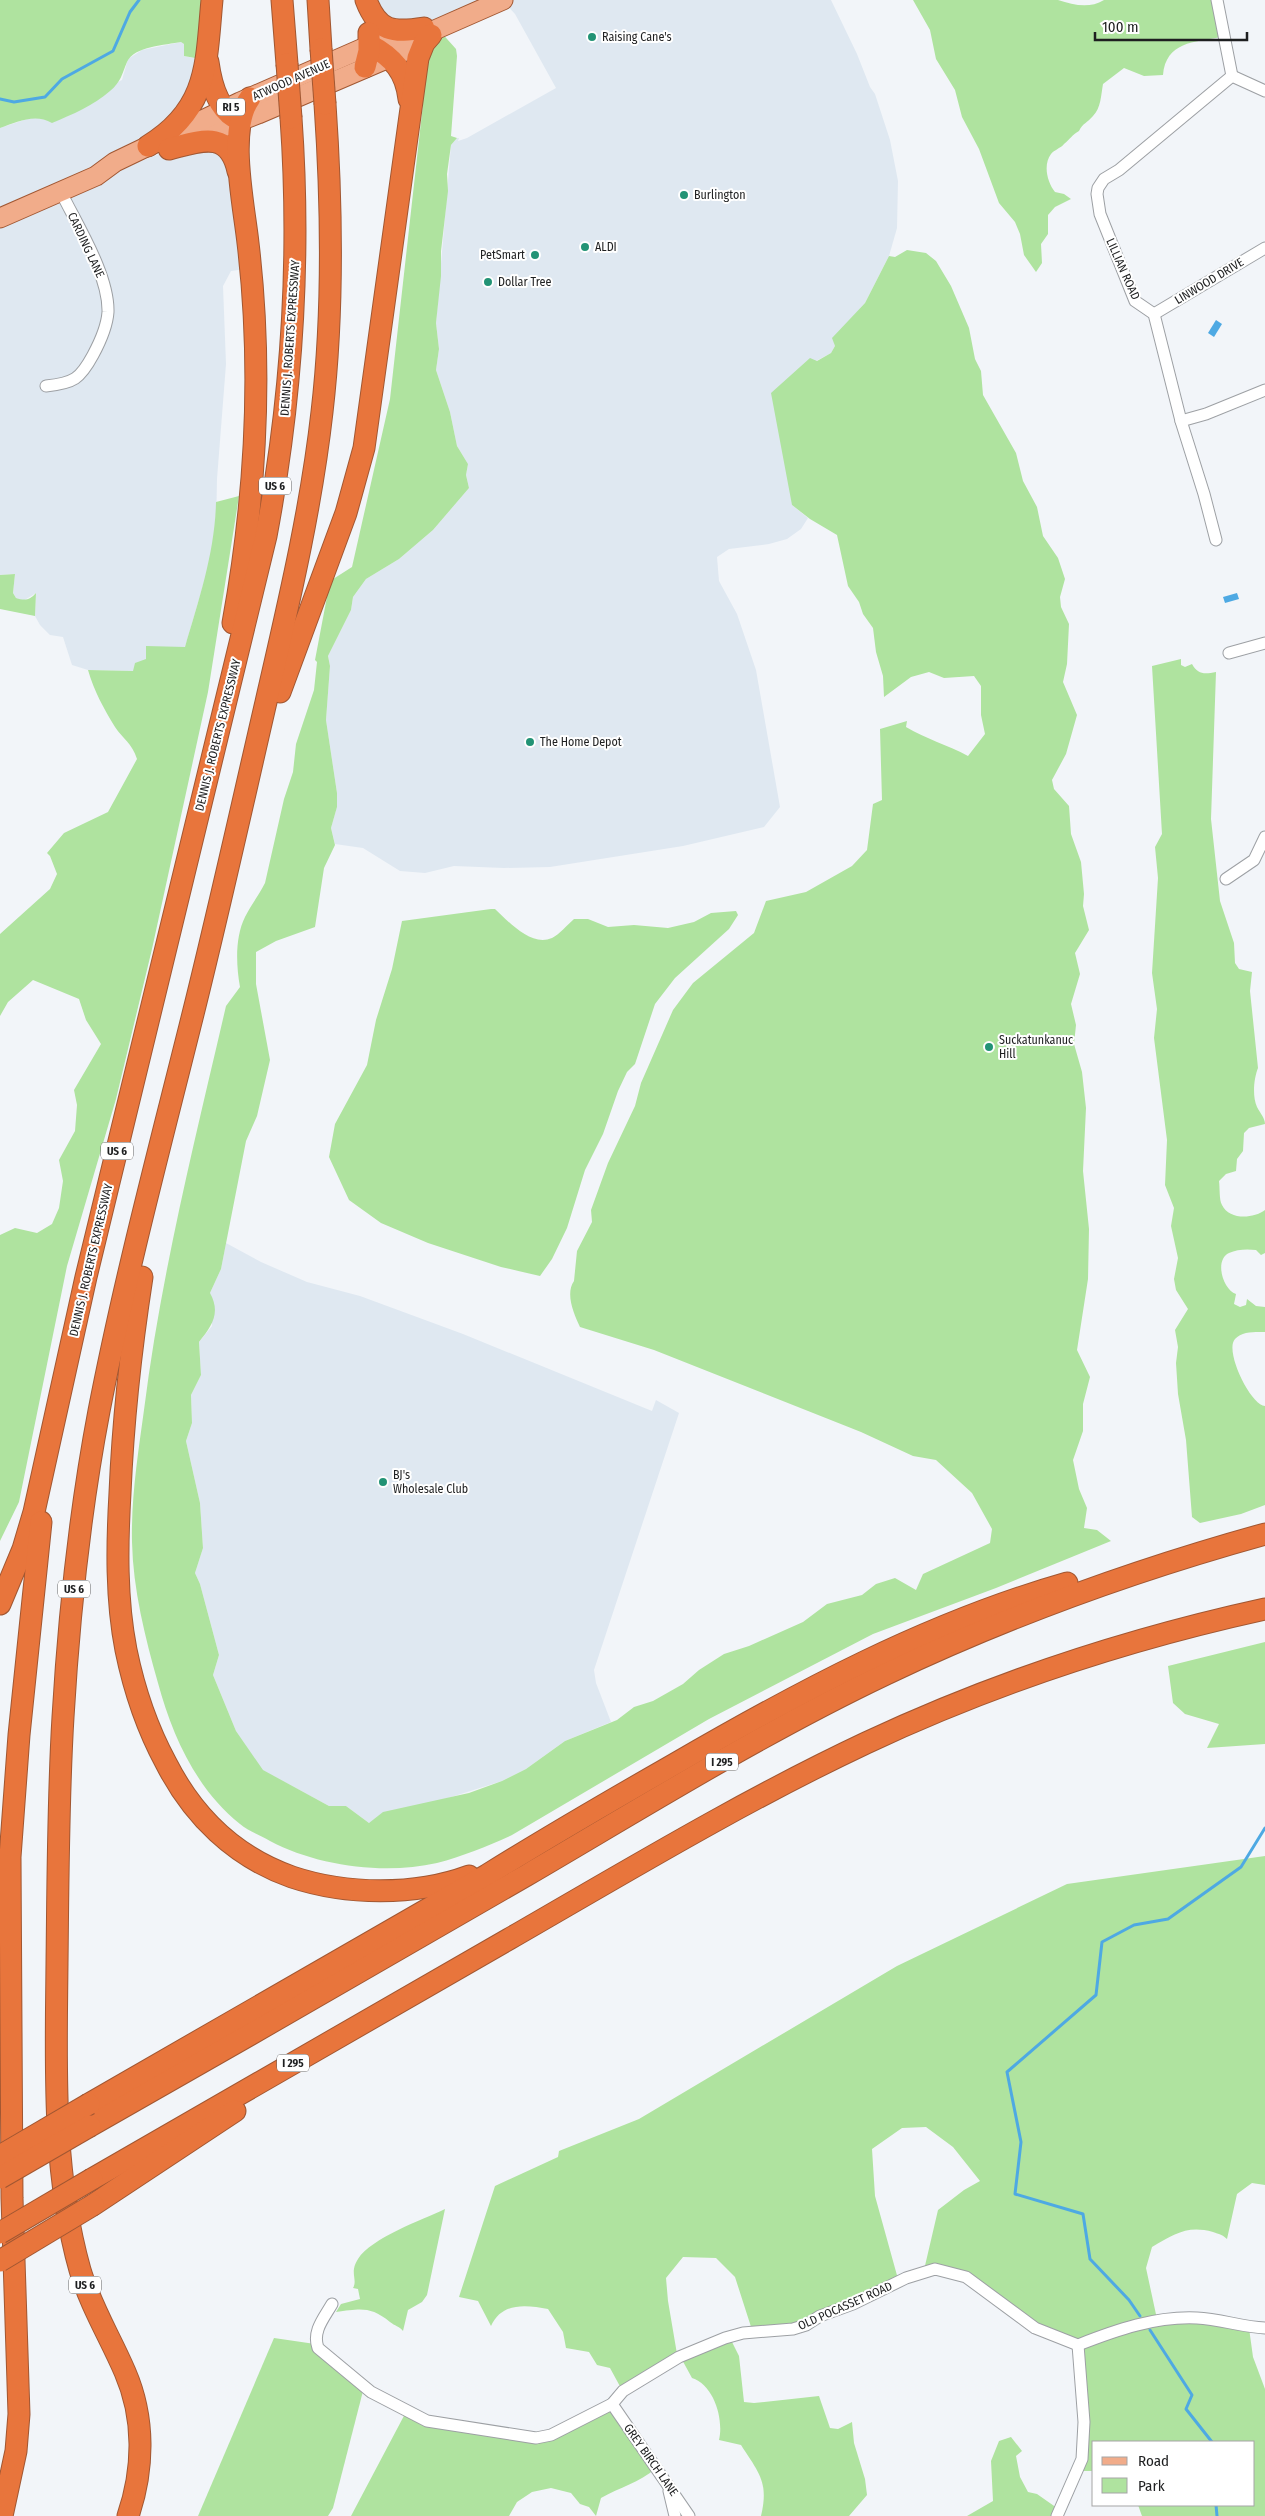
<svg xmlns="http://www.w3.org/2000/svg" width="1265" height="2516" font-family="'Fira Sans Condensed',sans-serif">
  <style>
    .built { fill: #dfe8f1 }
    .green { fill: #afe39f }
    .water { fill: #4ea9e3 }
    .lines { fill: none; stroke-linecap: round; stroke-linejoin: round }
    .stream { stroke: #4ea9e3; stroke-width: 3 }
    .minor-casing { stroke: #9da0a4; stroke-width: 13 }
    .primary-casing { stroke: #a15732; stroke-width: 21 }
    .motorway-casing { stroke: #a15732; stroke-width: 23 }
    .minor { stroke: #fff; stroke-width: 11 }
    .primary { stroke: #f1ac8a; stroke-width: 19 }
    .motorway { stroke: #e8753c; stroke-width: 21 }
    .motorway-bridge-casing { stroke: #a15732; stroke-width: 23; stroke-linecap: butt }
    .motorway-bridge { stroke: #e8753c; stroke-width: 21 }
    .poi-dot { fill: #229375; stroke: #fff; stroke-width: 2 }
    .labels { text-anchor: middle; stroke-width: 4; stroke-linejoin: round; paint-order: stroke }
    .shield { fill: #fff; stroke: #626263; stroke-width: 1 }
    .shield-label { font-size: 11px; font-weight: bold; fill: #1e1f20 }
    .poi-label { font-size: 12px; fill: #1e1f20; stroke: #fff; text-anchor: start }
    .street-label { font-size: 12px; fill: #1e1f20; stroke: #fff }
  </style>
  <rect width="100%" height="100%" fill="#f2f5f9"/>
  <g class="built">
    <polygon points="365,0 498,0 406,31"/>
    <polygon points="502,0 831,0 857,54 870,87 875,94 890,140 898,181 897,228 889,256 865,303 833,338 835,346 831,353 816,361 792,505 808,518 801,529 787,539 769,544 729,549 717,557 719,581 737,614 756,670 780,807 764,827 683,846 550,867 504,868 454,866 425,873 400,871 363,848 335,844 331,828 337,807 337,793 326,720 330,666 328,656 351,610 353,597 366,579 399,559 433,530 469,488 466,475 468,464 457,446 450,412 436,370 439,349 436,323 451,145 457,138 459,138 458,141 467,138 556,88 515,14"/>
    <polygon points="181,42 184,44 184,56 208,61 204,82 120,169 191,142 221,143 252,268 231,271 223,286 226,364 217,479 216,530 210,562 185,647 172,647 146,660 133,671 88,670 72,665 63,637 50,635 40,625 35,616 36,593 23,601 16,598 13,593 15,574 0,575 0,128 30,118 44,118 122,80 128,59 142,50"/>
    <polygon points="226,1243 261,1262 307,1282 360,1296 463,1334 652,1411 656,1400 679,1413 594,1670 596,1683 611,1722 565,1741 526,1769 502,1781 369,1823 346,1806 329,1806 262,1770 236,1731 213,1675 219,1655 200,1584 195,1573 203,1548 200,1503 186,1441 192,1423 191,1395 201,1375 199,1342 212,1326 210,1293 221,1269"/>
  </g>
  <g class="green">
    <path d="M0,0h211l-5,60 -22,-4v-12l-3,-2c-15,3 -47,4 -54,20 -5,12 -6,20 -17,29 -17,15 -37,23 -58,32 -17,-10 -35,-1 -52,5z"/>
    <path d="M913,0h145c16,5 31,9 46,0h112l5,37c-27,5 -55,5 -58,38l-19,1 -20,-8 -21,16c-2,11 -2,24 -10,32 -6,7 -10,7 -14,15 -7,4 -9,8 -15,13 -3,4 -10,6 -13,10 -8,11 -4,28 4,38l9,2 7,5 -16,8 -7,8v19l-7,10 1,19 -6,9 -12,-17 -4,-21 -5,-12 -16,-19 -20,-54 -17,-32 -7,-27 -19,-31 -6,-29z"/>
    <path d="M439,30l17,19 1,7 -6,80 6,2 -6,7 -4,29 1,17 -7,60v25l-5,47 3,26 -3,21 14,42 7,34 11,18 -2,11 3,13 -36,42 -34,29 -33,20 -13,18 -2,13 -23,46 2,10 -4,54 11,73v14l-6,21 4,17 -11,23 -9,59 -39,14 -20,11v32l14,76 -13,56 -11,25 -25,128 -11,24c11,20 2,33 -11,49l2,33 -10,20 1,28 -6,18 14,62 3,45 -8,25 5,11 19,71 -6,20 23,56 27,39 66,36h17l23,17 14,-11 86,-19 33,-12 24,-12 39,-28 52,-21 17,-13 19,-6 30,-17 16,-14 25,-16 25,-8 54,-24 24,-18 35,-9 14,-11 19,-6 21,12 7,-16 67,-31 2,-14 -20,-36 -36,-33 -23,-4 -52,-24 -207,-82 -74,-23c-6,-13 -15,-33 -6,-46l3,-30 15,-29 -1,-12 17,-47 27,-57 6,-23 32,-73 20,-27 61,-50 12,-32 40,-9 46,-26 15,-16 6,-46 9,-4 -2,-71 27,-8 -1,6c20,12 42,18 62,29l17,-22 -4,-19v-29l-7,-10 -30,2 -15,-6 -18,5 -27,20 -1,-21 -7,-24 -3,-24 -10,-14 -4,-12 -11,-16 -11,-51 -27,-16 -18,-14 -21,-112 39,-35 7,3 14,-8 4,-7 -3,-8 33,-35 24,-47 6,1 12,-7 19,3 10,8 15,25 18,42 6,31 6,12 2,24 33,58 7,28 14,26 6,29 15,22 7,21 -5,18 1,10 8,17 -2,40 -4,18 14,33 -11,39 -14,26 2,9 15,17 2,28 10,28 3,32 -1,12 6,24 -14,23 5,21 -9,30 5,21 -2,19 8,28 4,36 -3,63 6,58 -1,50 -11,71 13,27 -7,27v27l-10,29 6,29 8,19 -3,20 13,2 14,11 -115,47 -123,46 -164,85 -197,116c-24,11 -49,21 -75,28 -53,12 -120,3 -167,-22 -10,-6 -22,-10 -30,-17 -44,-35 -68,-89 -82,-141 -13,-46 -25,-94 -26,-141 -1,-44 6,-88 12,-132 17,-136 51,-270 82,-404l14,-19c-4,-22 -5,-50 5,-70 6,-12 14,-22 20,-34l19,-84 9,-27 3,-28 18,-54 3,-28 -2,-2 15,-79 22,-14 38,-168 33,-295 -1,-44z"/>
    <path d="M239,496l-31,196 -56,257 -36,150 -49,167 -48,236 -19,39v-306l15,-7 22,5 15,-9 7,-16 4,-27 -4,-21 16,-29 2,-26 -3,-15 27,-46 -15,-24 -7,-21 -46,-19 -25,22 -8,14v-82l50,-45 7,-15 -7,-18 -3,-3 17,-20 44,-21 29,-53c-5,-16 -14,-20 -22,-32 -11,-18 -21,-36 -27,-57l45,1 2,-8 11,-4v-13l39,1c14,-48 30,-95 31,-145z"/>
    <path d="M15,574l-2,19 3,5c9,3 14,2 20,-5l-1,23 -35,-7v-34z"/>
    <path d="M1181,659v6l4,2 7,-3c6,11 13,10 24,8l-5,147 9,82 14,42 1,20 4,6 13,3 -2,19 8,77c-4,10 -6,28 -1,39 3,6 8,11 8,17l-16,4 -5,5 -1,18 -6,8 -1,12 -10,3 -7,7c1,7 0,19 3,24 7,15 31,14 43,5v43l-4,2 -5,-5c-8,-1 -19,-1 -27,3 -15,7 -6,37 7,41l-2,10 6,3 6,-2 1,-6 9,7 9,1v25c-9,0 -23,-1 -30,7 -11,12 16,67 30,67v99l-24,9 -41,9 -8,-6 -6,-77 -8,-46 -2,-31 2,-16 -3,-17 13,-21 -12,-19 -2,-11 4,-21 -7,-32 3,-18 -9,-23 2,-45 -13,-102 3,-29 -5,-36 6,-95 -3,-31 7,-13 -10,-168z"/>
    <path d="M491,909h4c14,13 36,38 57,29 8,-4 15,-13 22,-19h14l20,8 26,-2 34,3 26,-6 17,-9 25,-2 2,4 -9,14 -54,49 -20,26 -20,60 -8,8 -9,19 -15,43 -18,36 -18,58 -15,31 -12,17 -39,-9 -73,-24 -47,-20 -32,-23 -20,-43 6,-33 32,-59 9,-45 16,-51 10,-48z"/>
    <polygon points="1265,1642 1265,1744 1207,1748 1219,1724 1185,1714 1173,1703 1168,1666"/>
    <path d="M1265,1856v329l-13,-2 -15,11 -10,45c-4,-4 -8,-5 -14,-7 -26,-7 -38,2 -61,15l-6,21 11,51 92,9 4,29 12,32v127h-123l-4,-11h116v-63h-160v29h-18l4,-10 -3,-112 -41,-20 -72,-53 -40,-6 14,-60 26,-20 16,-9 -27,-34 -27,-20 -24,1 -30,21 3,47 23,83 -98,48 -47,6 -18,-56 -19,-19 -33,-1 -17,21 2,23 9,53 -55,36 -12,-22 -13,-3 -8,-13 -23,-4 -3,-16 -15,-23c-22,-4 -46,-7 -57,17l-13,-25 -19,-4 36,-111 63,-29 1,-6 80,-32 258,-153 170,-82z"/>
    <path d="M445,2209l-18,86 -5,7 -14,8 -5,21c-4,-5 -8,-5 -13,-9 -20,-16 -29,-13 -54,-10l5,-8 19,-5 -2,-10 -5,-1c5,-9 -4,-15 5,-29 13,-21 64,-39 87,-50z"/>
    <polygon points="274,2338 315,2344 363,2391 333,2508 328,2516 198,2516"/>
    <path d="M730,2338l9,18 5,46 10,1 65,-7 11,32 8,1 14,-7 2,21 11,36 2,16 -18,21h-88c8,-34 -2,-43 -20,-71l-22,-5c5,-21 -5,-55 -27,-62l-12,-22z"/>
    <path d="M610,2404l46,64c-17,15 -36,19 -55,30l-5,18 -7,-9 -9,-3 -9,-11 -20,-5 -19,4 -15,10 -8,14h-158l55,-104 128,27z"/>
    <polygon points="1011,2437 1022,2451 1016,2456 1020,2477 1028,2492 1037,2494 1057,2508 1055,2516 967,2516 993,2501 991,2461 999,2441"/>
  </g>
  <g class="water">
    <polygon points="1216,320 1222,324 1214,337 1208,333"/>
    <polygon points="1237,593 1239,599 1225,603 1223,597"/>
  </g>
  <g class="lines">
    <g class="stream">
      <polyline points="0,99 14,102 45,97 62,79 113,51 130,12 139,0"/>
      <polyline points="1140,2316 1129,2300 1090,2259 1083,2214 1015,2194 1021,2142 1007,2072 1096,1995 1102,1942 1134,1925 1168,1919 1241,1867 1265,1828"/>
      <polyline points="1150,2330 1192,2395 1186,2409 1212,2442"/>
      <polyline points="1216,2505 1217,2516"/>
    </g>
    <defs>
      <g id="minor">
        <polyline points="1217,0 1232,76"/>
        <polyline points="1232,76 1265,91"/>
        <polyline points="1154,314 1265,248"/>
        <path d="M46,386c28,-3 34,-7 47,-31 7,-13 14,-28 15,-43 1,-37 -31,-87 -47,-120"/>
        <polyline points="1181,421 1206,414 1265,390"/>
        <polyline points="1216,540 1204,494 1181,421 1154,314 1135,301 1100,214 1097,194 1098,188 1104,179 1119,170 1232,76"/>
        <polyline points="1229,653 1265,643"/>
        <polyline points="1226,879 1254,860 1265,837"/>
        <path d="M332,2304c-8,14 -20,27 -14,44l53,44 56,29 109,17 15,-3 61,-31 11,-13 56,-34 46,-19 18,-5 50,-4 13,-4 14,-9 33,-12 53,-26 29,-9 31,8 69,51 43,17c38,-15 78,-29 119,-27 23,1 45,9 68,10"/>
        <polyline points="612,2404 689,2516"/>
        <polyline points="669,2491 675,2516"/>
        <polyline points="1057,2516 1082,2459 1084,2422 1078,2345"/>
      </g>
      <g id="primary">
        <polyline points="190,140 258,114 412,48 437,29 503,0"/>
        <polyline points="0,218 96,176 115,162 240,102 370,45 412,31"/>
      </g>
      <g id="motorway">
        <polyline points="282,0 287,64"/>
        <polyline points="318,0 321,49"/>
        <path d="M366,0c12,32 27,33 58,28"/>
        <path d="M370,45c23,12 36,27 39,54"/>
        <path d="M208,62c3,22 10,50 32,58"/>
        <polyline points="365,67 369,51 369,33"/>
        <path d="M148,146c61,-37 58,-83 64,-146"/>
        <path d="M169,149c31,-8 60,-20 69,22"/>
        <path d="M233,623c23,-126 30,-253 15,-380 -4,-38 -21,-114 2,-145"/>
        <polyline points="280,692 346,513 364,448 418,58 424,43 431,35"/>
        <path d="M142,1277c-11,71 -19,144 -22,216 -3,52 -4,106 6,157 8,39 21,78 40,113 27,53 69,94 126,114 54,18 123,19 177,-1"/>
        <path d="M0,1604l23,-55 11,-37 52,-235 180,-741c26,-138 35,-277 25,-418"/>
        <path d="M89,2104l398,-229c61,-38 123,-74 186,-110 124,-72 254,-142 394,-182"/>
        <path d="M90,2126c146,-83 292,-167 437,-251 118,-69 235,-142 359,-201 122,-58 249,-104 379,-140"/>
        <path d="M92,2179c139,-80 278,-160 417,-240 118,-68 234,-138 357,-196 128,-60 262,-104 399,-134"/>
        <polyline points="93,2205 235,2111"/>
        <polyline points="2,2516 16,2451 19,2414 12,2198 10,1857 19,1735 41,1522"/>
        <path d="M128,2516c16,-47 17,-98 -3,-144 -15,-35 -34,-65 -45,-102 -28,-99 -24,-204 -23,-306 1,-83 1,-165 6,-247 6,-102 17,-206 36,-306 25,-129 59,-257 91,-385 27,-107 51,-216 76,-324 22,-96 45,-192 56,-290 12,-103 10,-206 3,-308"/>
      </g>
    </defs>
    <use href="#minor" class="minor-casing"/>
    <use href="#primary" class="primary-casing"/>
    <use href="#motorway" class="motorway-casing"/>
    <use href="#minor" class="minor"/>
    <use href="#primary" class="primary"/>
    <use href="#motorway" class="motorway"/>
    <defs>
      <g id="motorway-bridge">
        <polyline points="321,49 325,104"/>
        <polyline points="287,64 291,118"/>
        <polyline points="0,2156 89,2104"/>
        <polyline points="0,2178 90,2126"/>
        <polyline points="0,2233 92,2179"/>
        <polyline points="0,2261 93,2205"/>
      </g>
    </defs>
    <use href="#motorway-bridge" class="motorway-bridge-casing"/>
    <use href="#motorway-bridge" class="motorway-bridge"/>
  </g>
  <g class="poi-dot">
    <circle cx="592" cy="37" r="5"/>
    <circle cx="684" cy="195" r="5"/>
    <circle cx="585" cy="247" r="5"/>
    <circle cx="535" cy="255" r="5"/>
    <circle cx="488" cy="282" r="5"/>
    <circle cx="530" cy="742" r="5"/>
    <circle cx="989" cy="1047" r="5"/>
    <circle cx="383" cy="1482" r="5"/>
  </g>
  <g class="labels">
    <g class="shield">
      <rect x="217" y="98.5" width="28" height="17" rx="4"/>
      <rect x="259" y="477.5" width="32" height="17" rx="4"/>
      <rect x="101" y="1142.5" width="32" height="17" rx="4"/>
      <rect x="58" y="1580.5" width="32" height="17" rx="4"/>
      <rect x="706" y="1753.5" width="32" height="17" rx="4"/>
      <rect x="277" y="2054.5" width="32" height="17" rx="4"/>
      <rect x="69" y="2276.5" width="32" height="17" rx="4"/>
    </g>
    <g class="shield-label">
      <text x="231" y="111">RI 5</text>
      <text x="275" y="490">US 6</text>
      <text x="117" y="1155">US 6</text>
      <text x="74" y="1593">US 6</text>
      <text x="722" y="1766">I 295</text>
      <text x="293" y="2067">I 295</text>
      <text x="85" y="2289">US 6</text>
    </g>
    <g class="poi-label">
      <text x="602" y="41">Raising Cane's</text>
      <text x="694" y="199">Burlington</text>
      <text x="595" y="251">ALDI</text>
      <text x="525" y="259" text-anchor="end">PetSmart</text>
      <text x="498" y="286">Dollar Tree</text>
      <text x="540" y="746">The Home Depot</text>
      <text x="999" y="1044">Suckatunkanuc<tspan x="999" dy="14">Hill</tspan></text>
      <text x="393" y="1479">BJ's<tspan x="393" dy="14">Wholesale Club</tspan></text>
    </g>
    <g class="street-label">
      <text transform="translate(291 80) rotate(-24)" y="4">ATWOOD AVENUE</text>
      <text transform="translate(86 245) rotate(65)" y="4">CARDING LANE</text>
      <text transform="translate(1123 269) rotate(66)" y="4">LILLIAN ROAD</text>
      <text transform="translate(1209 281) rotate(-31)" y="4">LINWOOD DRIVE</text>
      <text transform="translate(290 338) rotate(-86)" y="4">DENNIS J. ROBERTS EXPRESSWAY</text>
      <text transform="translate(218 735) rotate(-76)" y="4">DENNIS J. ROBERTS EXPRESSWAY</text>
      <text transform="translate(91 1260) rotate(-77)" y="4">DENNIS J. ROBERTS EXPRESSWAY</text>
      <text transform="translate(845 2306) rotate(-24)" y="4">OLD POCASSET ROAD</text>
      <text transform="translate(651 2460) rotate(55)" y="4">GREY BIRCH LANE</text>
    </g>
  </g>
  <rect x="1092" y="2441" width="162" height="65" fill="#ffffff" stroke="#a5a5a6"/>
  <rect x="1102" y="2457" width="25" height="8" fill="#f1ac8a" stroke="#a5a5a6"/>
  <text x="1138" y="2466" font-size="15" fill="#1e1f20">Road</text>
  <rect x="1102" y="2478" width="25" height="15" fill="#afe39f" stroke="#a5a5a6"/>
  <text x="1138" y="2491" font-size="15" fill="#1e1f20">Park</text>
  <path d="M1095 32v8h152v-8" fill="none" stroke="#1e1f20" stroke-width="2.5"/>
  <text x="1102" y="32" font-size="15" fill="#1e1f20" stroke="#ffffff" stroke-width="4" paint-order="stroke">100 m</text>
</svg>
